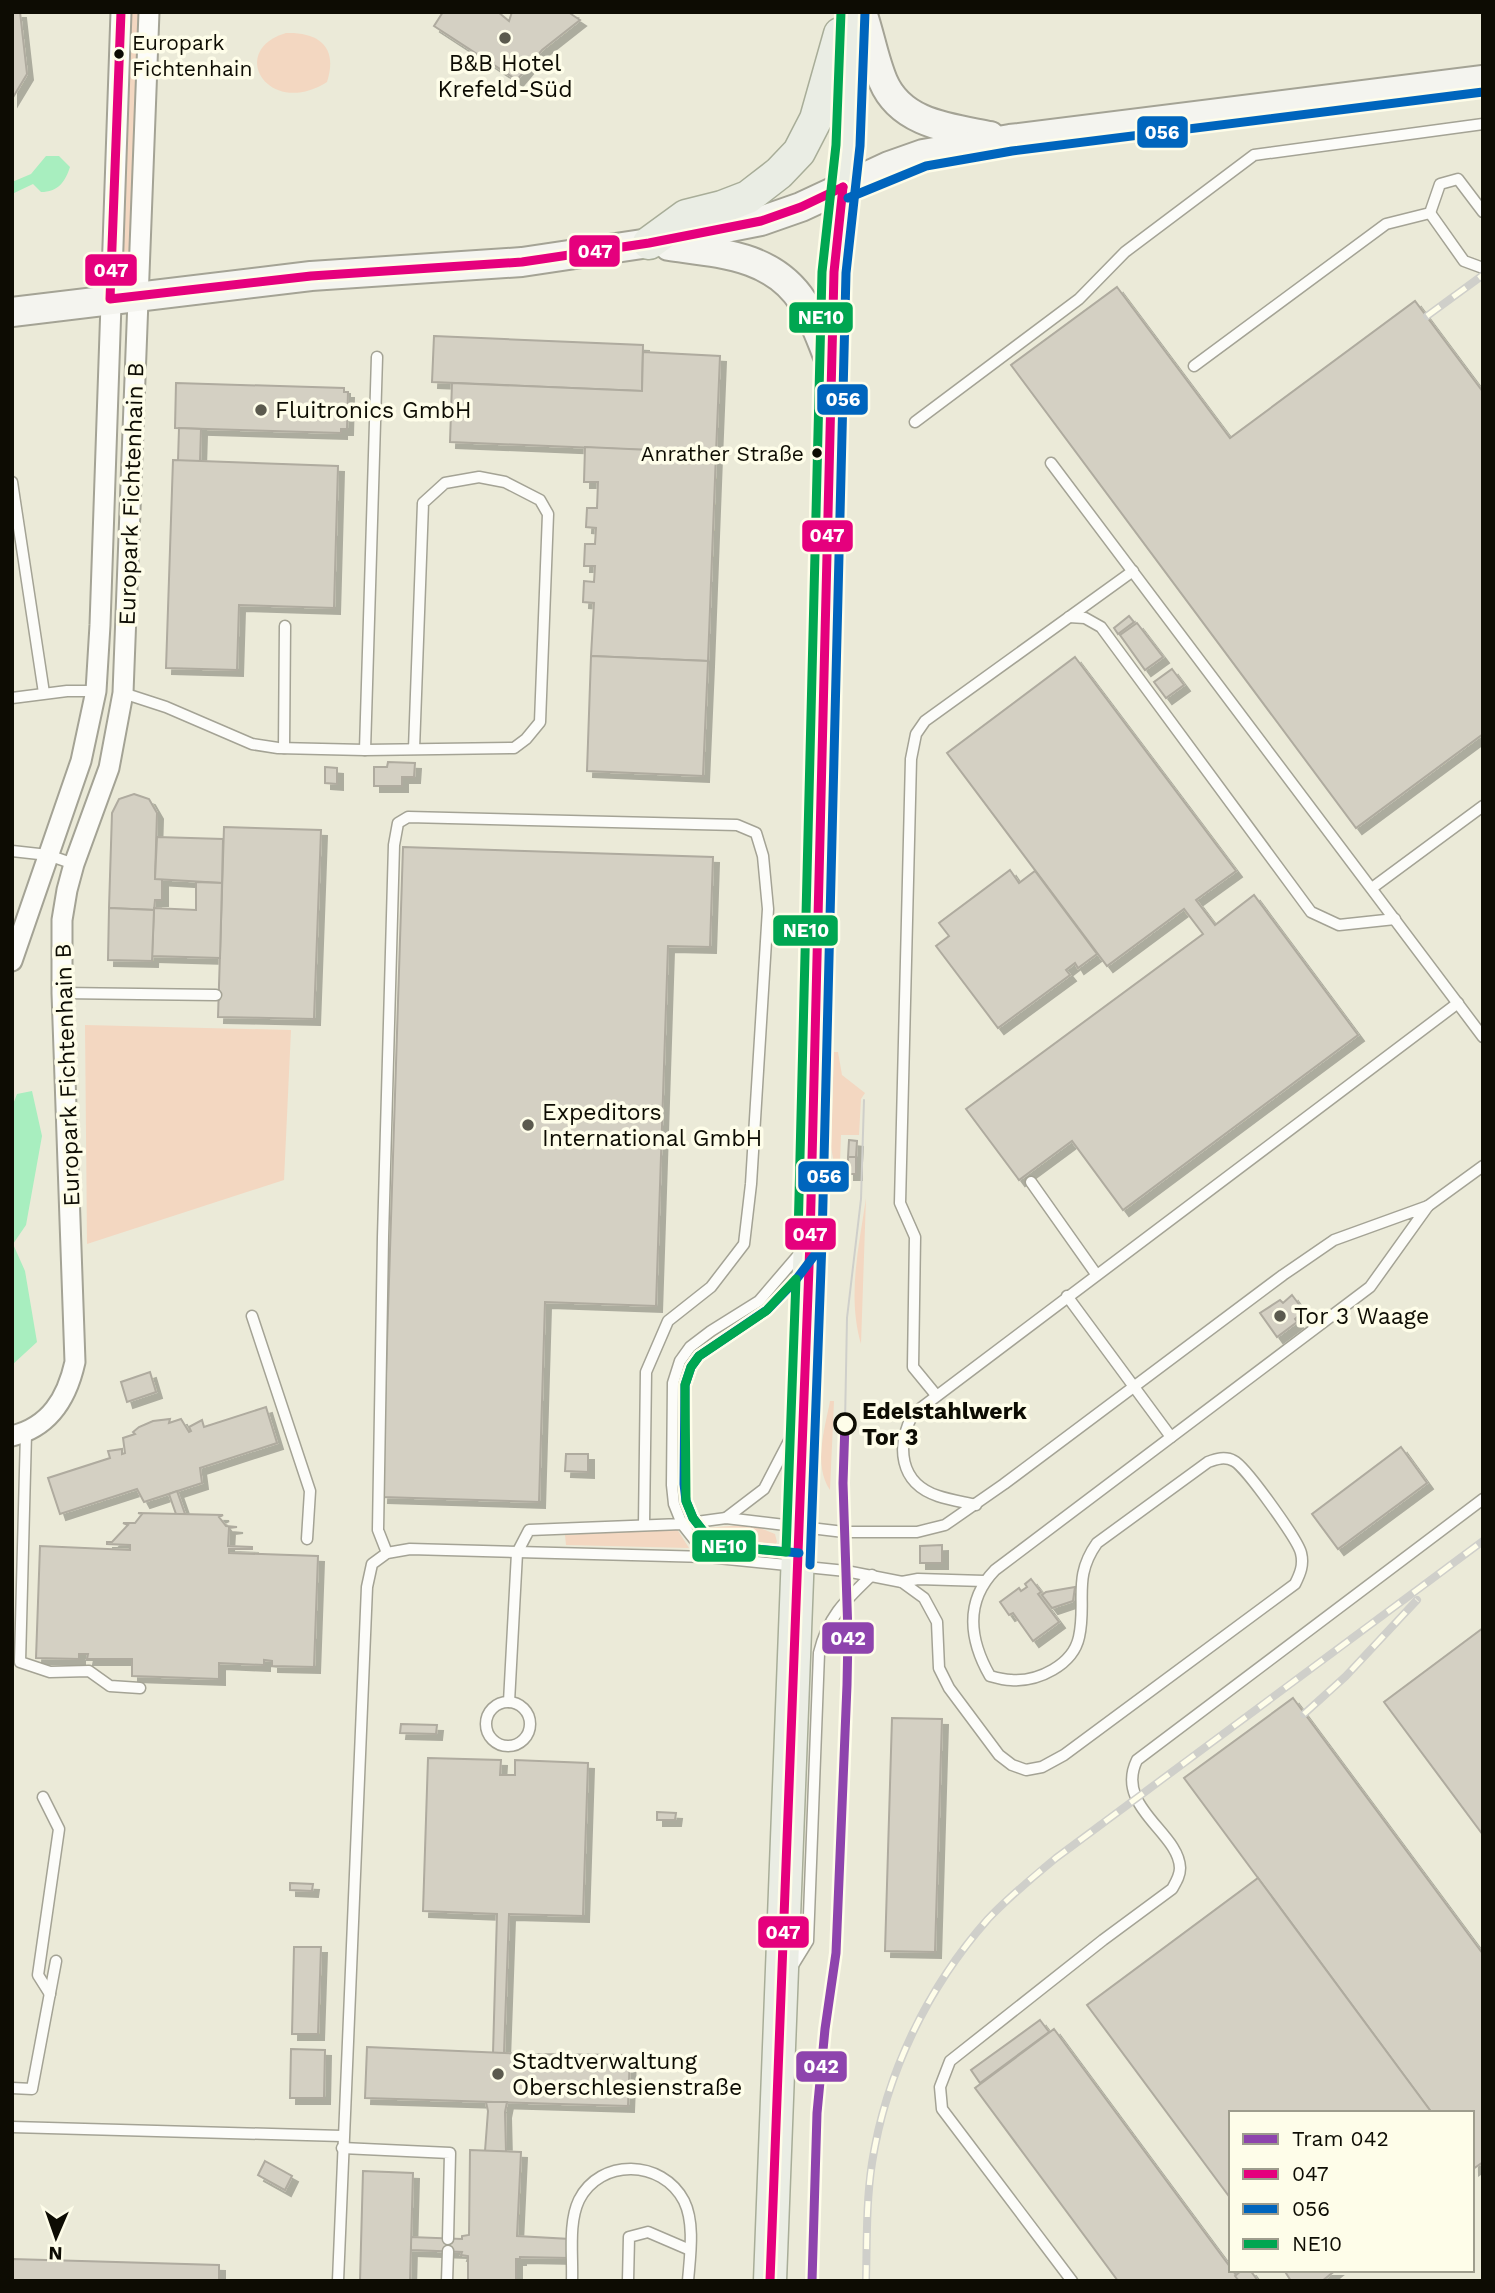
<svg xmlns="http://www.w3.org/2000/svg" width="1495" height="2293" font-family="'Work Sans',sans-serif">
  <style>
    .green { fill: #f3d7c1 }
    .water { fill: #a8eebf }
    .building { fill: #d4d0c3; stroke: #afab9f; stroke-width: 2; filter: url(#shadow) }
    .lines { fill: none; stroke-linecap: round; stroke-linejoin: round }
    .lane-casing { stroke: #a4a395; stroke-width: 13 }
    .street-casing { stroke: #a4a395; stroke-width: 23 }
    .secondary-casing { stroke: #a4a395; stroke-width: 32 }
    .primary-casing { stroke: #a8ad98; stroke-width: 35 }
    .lane { stroke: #fcfcf9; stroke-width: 10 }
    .street { stroke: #fcfcf9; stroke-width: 19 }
    .secondary { stroke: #f4f4ef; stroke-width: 28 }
    .primary { stroke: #eaede4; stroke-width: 32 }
    .tram { stroke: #cfcfca; stroke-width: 2 }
    .rail-casing { stroke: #cfcfca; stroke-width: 8 }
    .rail { stroke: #fefde9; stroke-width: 5; stroke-dasharray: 16; stroke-linecap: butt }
    .bus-1-casing { stroke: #fefde9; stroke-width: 14 }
    .bus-2-casing { stroke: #fefde9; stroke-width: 14 }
    .bus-3-casing { stroke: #fefde9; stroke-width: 14 }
    .bus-1 { stroke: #e5007d; stroke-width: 9 }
    .bus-2 { stroke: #0065bd; stroke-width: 9 }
    .bus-3 { stroke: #00a651; stroke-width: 9 }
    .tram-1-casing { stroke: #fefde9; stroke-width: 14 }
    .tram-1 { stroke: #8e44ad; stroke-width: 9 }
    .poi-dot { fill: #5b5a4e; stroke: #fefde9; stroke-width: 2.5 }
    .bus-dot { fill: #0d0c03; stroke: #fefde9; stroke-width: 2.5 }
    .stop-dot { fill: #fefde9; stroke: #0d0c03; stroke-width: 3.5 }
    .labels { text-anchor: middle; stroke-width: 7; stroke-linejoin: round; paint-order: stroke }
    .bus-label { font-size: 21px; fill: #0d0c03; stroke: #fefde9; text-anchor: start }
    .poi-label { font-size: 23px; fill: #0d0c03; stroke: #fefde9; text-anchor: start }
    .street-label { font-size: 23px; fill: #0d0c03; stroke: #fefde9 }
    .stop-label { font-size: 23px; font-weight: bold; fill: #0d0c03; stroke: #fefde9; text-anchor: start }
    .line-badge { stroke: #fefde9; stroke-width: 2.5 }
    .badge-label { font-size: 19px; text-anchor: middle; font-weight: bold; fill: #fff }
  </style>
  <defs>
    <filter id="shadow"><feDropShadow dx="6" dy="6" stdDeviation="0" flood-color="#0004"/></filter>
  </defs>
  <rect width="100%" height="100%" fill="#ebead8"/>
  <g class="green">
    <polygon points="130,12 139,12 131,252 121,253"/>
    <path d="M286,33c34,-1 52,15 41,49 -58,37 -101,-31 -41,-49z"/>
    <polygon points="85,1025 291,1030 284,1180 87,1244"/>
    <polygon points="834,1052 838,1052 842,1075 865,1093 861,1099 859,1135 841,1135 839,1191 831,1147"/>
    <path d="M866,1198l-5,146c-14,-49 -2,-97 5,-146z"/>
    <path d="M830,1401h4l-4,89c-17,-25 -5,-62 0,-89z"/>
    <path d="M743,1525l15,2 17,7 2,8 -6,7c-34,4 -51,5 -77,-20z"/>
    <polygon points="677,1529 689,1548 566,1545 565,1535"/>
  </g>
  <g class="water">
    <path d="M46,156h13l11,11c-5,15 -12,25 -29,25l-8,-8 -21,10v-12l19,-8z"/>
    <polygon points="32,1091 42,1136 26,1225 13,1244 25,1271 37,1342 12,1365 12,1107 17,1094"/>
  </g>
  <g class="building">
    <polygon points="12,12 20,12 27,74 12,99"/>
    <polygon points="443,12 498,12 509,21 512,12 572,12 571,14 580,20 542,50 517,80 434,26"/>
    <polygon points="1117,287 1230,438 1415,301 1483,392 1483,734 1356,828 1011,365"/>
    <polygon points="434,336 643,345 642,391 432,382"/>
    <polygon points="643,352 720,356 716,453 450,442 452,383 642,391"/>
    <polygon points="176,383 344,388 344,392 348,392 347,429 341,429 341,433 175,428"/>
    <polygon points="179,428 201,429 200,461 178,461"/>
    <polygon points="585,447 716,453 708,661 591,656 594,603 583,602 584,581 594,582 595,566 584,566 585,544 595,544 596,528 586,527 587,508 597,508 598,482 584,482"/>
    <polygon points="173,460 338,466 334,608 239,605 237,670 166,668"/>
    <polygon points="1129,616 1134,622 1118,634 1114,628"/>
    <polygon points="1137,623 1163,657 1145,670 1120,635"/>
    <polygon points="591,656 708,661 703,776 587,771"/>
    <polygon points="1075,657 1236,871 1196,900 1215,925 1254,895 1358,1035 1123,1210 1072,1141 1019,1180 966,1109 1203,934 1184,909 1107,966 947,753"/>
    <polygon points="1172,669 1184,685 1166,698 1154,682"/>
    <polygon points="388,762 415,763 414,777 402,777 402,786 374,786 374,767 387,767"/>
    <polygon points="325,767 337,768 337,784 325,783"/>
    <polygon points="134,794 149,799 157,813 155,879 162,879 162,900 155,900 154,910 109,908 112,813 119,799"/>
    <polygon points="224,827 321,830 314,1019 218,1017"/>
    <polygon points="157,837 223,839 222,883 155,879"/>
    <polygon points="403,847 713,857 710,947 668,946 656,1306 545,1302 539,1502 382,1497"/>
    <polygon points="1010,870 1019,883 1035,871 1097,954 1078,968 1075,963 1066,970 1070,975 998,1028 936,946 949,936 939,923"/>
    <polygon points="196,882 222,883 220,958 152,956 154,908 196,910"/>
    <polygon points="109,908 154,910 152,961 108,960"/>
    <polygon points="849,1140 857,1141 856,1157 848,1157"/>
    <rect x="848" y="1157" width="8" height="17"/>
    <polygon points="1292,1295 1304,1311 1295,1319 1297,1322 1277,1337 1260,1313 1280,1300 1283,1303"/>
    <polygon points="150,1372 156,1392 127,1402 121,1382"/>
    <polygon points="266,1407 277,1443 200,1468 202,1483 144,1502 137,1489 60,1514 48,1478 110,1458 108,1451 122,1449 122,1454 125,1453 123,1438 135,1434 133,1432 139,1427 153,1421 170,1419 169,1423 181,1419 189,1432 191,1431 189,1427 202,1420 204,1427"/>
    <polygon points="1401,1447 1427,1483 1338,1549 1312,1514"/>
    <polygon points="566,1454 588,1454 588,1472 565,1471"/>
    <polygon points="177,1491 185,1514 176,1514 169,1494"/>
    <polygon points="138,1513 223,1515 219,1517 226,1526 237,1527 229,1528 228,1546 252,1547 252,1549 229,1549 229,1553 318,1556 314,1667 272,1666 272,1661 264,1660 264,1665 219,1663 219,1679 132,1676 132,1659 87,1659 88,1654 79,1654 79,1659 36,1658 40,1546 130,1550 130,1545 107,1544 107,1542 112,1542 128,1525 123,1523 135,1523 142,1514"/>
    <polygon points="942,1545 942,1563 920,1563 920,1546"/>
    <polygon points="1031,1579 1041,1592 1038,1594 1059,1622 1033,1641 1013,1613 1009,1615 1000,1602 1019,1588 1021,1591 1027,1587 1025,1584"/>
    <polygon points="1075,1587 1073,1601 1052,1608 1042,1595 1046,1592"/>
    <polygon points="1483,1628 1483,1835 1384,1702"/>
    <polygon points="1293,1698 1483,1954 1483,2162 1473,2169 1472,2113 1432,2113 1184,1778"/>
    <polygon points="892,1718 942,1719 935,1952 885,1951"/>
    <polygon points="401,1724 437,1725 436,1734 400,1733"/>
    <polygon points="428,1758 501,1760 500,1775 515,1775 515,1760 588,1763 583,1916 509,1914 504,2053 493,2053 497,1914 423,1911"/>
    <polygon points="657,1812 676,1813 675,1820 657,1820"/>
    <polygon points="1258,1878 1432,2113 1231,2113 1231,2199 1087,2005"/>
    <polygon points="290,1883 313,1884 312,1891 290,1890"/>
    <polygon points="294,1947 321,1947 318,2034 292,2034"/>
    <polygon points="1040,2020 1049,2032 980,2083 971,2070"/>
    <polygon points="1054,2029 1236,2275 1239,2281 1118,2281 975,2088"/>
    <polygon points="367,2047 526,2054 630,2055 628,2106 365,2098"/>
    <polygon points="291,2049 325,2050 324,2098 290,2098"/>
    <polygon points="486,2102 507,2102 505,2112 506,2152 485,2151 488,2111"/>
    <polygon points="470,2150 521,2152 517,2236 570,2239 570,2258 520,2257 520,2259 516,2259 516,2281 468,2281 468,2256 461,2255 462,2252 411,2250 411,2237 462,2239 462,2236 469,2235"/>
    <polygon points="265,2161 292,2176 285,2190 258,2175"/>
    <polygon points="363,2171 413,2173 410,2281 360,2281"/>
    <polygon points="12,2259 219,2265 219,2281 12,2281"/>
    <polygon points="1242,2270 1250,2270 1258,2281 1239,2281 1235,2276"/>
    <polygon points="1284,2270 1336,2270 1322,2281 1291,2281"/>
  </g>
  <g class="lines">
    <defs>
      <g id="lane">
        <polyline points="1430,213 1464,261 1483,268"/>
        <polyline points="1194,366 1386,224 1430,213 1440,184 1458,179 1483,212"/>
        <polyline points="915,422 1079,299 1125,252 1254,155 1483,124"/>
        <polyline points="1051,463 1483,1037"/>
        <polyline points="12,482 44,693"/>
        <polyline points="1069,617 1085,618 1101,627 1311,912 1339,925 1395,919"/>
        <polyline points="123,693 166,707 252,744 278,748 365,750 514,748 526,739 540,722 548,514 540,500 505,482 479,477 445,483 423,503 414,749"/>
        <polyline points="12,698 67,691 96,691"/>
        <polyline points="284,748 285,626"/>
        <polyline points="365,750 377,357"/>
        <polyline points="12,851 48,855 74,864"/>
        <polyline points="1372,888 1483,806"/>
        <polyline points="62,993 216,995"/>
        <polyline points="1031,1182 1096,1274"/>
        <polyline points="1428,1206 1483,1166"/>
        <polyline points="1067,1296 1171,1437"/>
        <polyline points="252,1316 310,1491 307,1539"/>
        <polyline points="936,1395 913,1367 915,1237 900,1203 911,759 916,734 925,721 1133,571"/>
        <polyline points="26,1433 20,1662 50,1672 89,1671 110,1686 140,1688"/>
        <path d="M976,1505c-13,-3 -26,-5 -38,-9 -39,-13 -42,-50 -25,-82l545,-411"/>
        <polyline points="726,1518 764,1489 791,1437"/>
        <polyline points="387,1553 378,1530 383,1237 394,845 398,823 408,817 737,825 756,833 763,856 768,909 751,1184 744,1244 711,1287 668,1321 646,1372 644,1525"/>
        <polyline points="902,1582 918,1579 984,1581"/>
        <circle cx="508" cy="1724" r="22"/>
        <path d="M509,1702l8,-149 12,-23 153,-6 44,-6 118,14h73l28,-7 59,-41 279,-209 51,-35 94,-34 -58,81 -375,283c-31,32 -25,71 -5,106 7,2 14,4 21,4 27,2 62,-15 68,-43 8,-36 -7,-59 18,-94l111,-81c8,-3 17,-6 26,-1 11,5 64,79 67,92 3,12 -1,21 -6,31l-231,171 -22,12 -16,3 -14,-5 -13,-10 -50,-67 -10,-20 -2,-46 -13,-24 -22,-16 -56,-11 -138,-14 -26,-33 -8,-20 -2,-19 1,-102 7,-22 10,-14 21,-16 48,-30 42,-49"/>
        <polyline points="43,1797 59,1829 38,1975 50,1994"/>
        <path d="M792,1967l16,-26 11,-288c9,-37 26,-52 53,-78"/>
        <polyline points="12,2088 32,2089 56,1961"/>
        <polyline points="12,2127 342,2136"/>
        <polyline points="342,2148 450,2153 448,2239"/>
        <polyline points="338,2281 367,1587 372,1564 387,1553 410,1549 708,1557"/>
        <polyline points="447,2281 448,2251"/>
        <path d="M572,2281c1,-25 -4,-58 7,-81 21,-42 83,-41 105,1 11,22 6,55 4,80"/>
        <polyline points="628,2281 629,2237 648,2232 690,2250"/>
        <path d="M1072,2281l-130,-172 -2,-22 10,-26 153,-121 69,-51c4,-7 8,-13 8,-21 -1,-36 -66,-61 -43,-108l346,-261"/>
      </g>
      <g id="street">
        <polyline points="12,961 81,761 96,691 100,625 121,12"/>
        <path d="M12,1436c38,-9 55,-38 63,-74l-13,-369v-73l5,-30 7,-26 35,-96 14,-75 26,-681"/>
      </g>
      <g id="secondary">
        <path d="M862,12c8,23 12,48 21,69 18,43 67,47 107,55"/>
        <path d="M669,246c50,7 104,9 134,56 13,19 20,44 29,64"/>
        <polyline points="12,312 311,276 522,262 649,243 761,221 801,207 889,166 923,154 1010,139 1483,80"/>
      </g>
      <g id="primary">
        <polyline points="649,243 686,216 722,207 748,197 779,173 799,152 816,119 840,34"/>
        <polyline points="770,2281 810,1241 834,272 848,146 853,12"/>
      </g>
    </defs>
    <use href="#lane" class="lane-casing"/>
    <use href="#street" class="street-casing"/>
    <use href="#secondary" class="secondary-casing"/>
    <use href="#primary" class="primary-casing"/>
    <use href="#lane" class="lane"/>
    <use href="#street" class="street"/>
    <use href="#secondary" class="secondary"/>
    <use href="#primary" class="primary"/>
    <polyline class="tram" points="845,1423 847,1318 861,1199 864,1100"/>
    <defs>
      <g id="rail">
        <polyline points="1427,316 1483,275"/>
        <polyline points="1304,1714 1346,1676 1417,1600"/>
        <path d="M866,2281c1,-39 0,-79 6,-118 14,-90 56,-176 116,-244 21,-22 45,-42 68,-61l427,-317"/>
      </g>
    </defs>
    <use href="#rail" class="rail-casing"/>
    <use href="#rail" class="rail"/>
    <defs>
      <g id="bus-1">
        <polyline points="121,12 110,299 311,276 522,262 649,243 761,221 801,207 843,187"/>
        <polyline points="770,2281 810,1241 834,272 843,187"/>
      </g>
      <g id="bus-2">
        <polyline points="848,198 926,166 1012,151 1483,92"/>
        <polyline points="799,1553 714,1545 693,1518 686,1501 684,1484 685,1385 691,1367 699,1356 767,1310 795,1281 820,1248"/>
        <polyline points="810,1565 822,1241 846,273 860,146 865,12"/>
      </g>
      <g id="bus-3">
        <polyline points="798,1237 822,272 836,145 841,12"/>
        <polygon points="796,1279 786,1552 714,1545 693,1518 686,1501 685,1385 691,1367 699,1356 766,1311"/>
      </g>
    </defs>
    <use href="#bus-1" class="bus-1-casing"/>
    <use href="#bus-2" class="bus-2-casing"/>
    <use href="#bus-3" class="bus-3-casing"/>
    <use href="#bus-1" class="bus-1"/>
    <use href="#bus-2" class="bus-2"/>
    <use href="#bus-3" class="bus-3"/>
    <defs>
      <polyline id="tram-1" points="812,2281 817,2113 825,2029 836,1953 847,1685 848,1634 843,1483 845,1423"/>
    </defs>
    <use href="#tram-1" class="tram-1-casing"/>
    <use href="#tram-1" class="tram-1"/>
  </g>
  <g class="poi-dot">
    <circle cx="505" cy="38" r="7"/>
    <circle cx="261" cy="410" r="7"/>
    <circle cx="528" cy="1125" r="7"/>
    <circle cx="1280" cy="1316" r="7"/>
    <circle cx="498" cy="2074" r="7"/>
  </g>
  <g class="bus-dot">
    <circle cx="119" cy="54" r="6"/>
    <circle cx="817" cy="453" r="6"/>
  </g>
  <circle class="stop-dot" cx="845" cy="1424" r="10"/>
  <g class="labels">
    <g class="bus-label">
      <text x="132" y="50">Europark<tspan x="132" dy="26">Fichtenhain</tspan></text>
      <text x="804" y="461" text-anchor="end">Anrather Straße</text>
    </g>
    <g class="poi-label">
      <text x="505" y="71" text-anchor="middle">B&amp;B Hotel<tspan x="505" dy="26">Krefeld-Süd</tspan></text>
      <text x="275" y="418">Fluitronics GmbH</text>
      <text x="542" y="1120">Expeditors<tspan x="542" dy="26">International GmbH</tspan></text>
      <text x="1294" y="1324">Tor 3 Waage</text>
      <text x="512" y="2069">Stadtverwaltung<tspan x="512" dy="26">Oberschlesienstraße</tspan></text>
    </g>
    <g class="street-label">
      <text transform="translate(131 494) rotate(-88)" y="8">Europark Fichtenhain B</text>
      <text transform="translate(67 1075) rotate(-92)" y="8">Europark Fichtenhain B</text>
    </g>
    <g class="stop-label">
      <text x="862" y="1419">Edelstahlwerk<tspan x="862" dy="26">Tor 3</tspan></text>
    </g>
  </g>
  <g class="line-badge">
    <rect x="1136" y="115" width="53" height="34" rx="7" fill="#0065bd"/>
    <rect x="568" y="234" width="53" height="34" rx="7" fill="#e5007d"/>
    <rect x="84" y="253" width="54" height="34" rx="7" fill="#e5007d"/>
    <rect x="788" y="301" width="66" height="33" rx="7" fill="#00a651"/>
    <rect x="816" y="383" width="53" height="33" rx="7" fill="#0065bd"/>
    <rect x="801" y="519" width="53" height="34" rx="7" fill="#e5007d"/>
    <rect x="772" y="914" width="67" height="33" rx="7" fill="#00a651"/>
    <rect x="797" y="1160" width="53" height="33" rx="7" fill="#0065bd"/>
    <rect x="784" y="1217" width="53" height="34" rx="7" fill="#e5007d"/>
    <rect x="691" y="1529" width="66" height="34" rx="7" fill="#00a651"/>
    <rect x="821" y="1621" width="54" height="34" rx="7" fill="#8e44ad"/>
    <rect x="757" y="1915" width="53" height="34" rx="7" fill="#e5007d"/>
    <rect x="795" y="2050" width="53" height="33" rx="7" fill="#8e44ad"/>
  </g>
  <g class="badge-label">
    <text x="1162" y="139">056</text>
    <text x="595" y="258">047</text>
    <text x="111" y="277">047</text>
    <text x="821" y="324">NE10</text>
    <text x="843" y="406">056</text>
    <text x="827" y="542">047</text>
    <text x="806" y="937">NE10</text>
    <text x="824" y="1183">056</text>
    <text x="810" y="1241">047</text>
    <text x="724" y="1553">NE10</text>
    <text x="848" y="1645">042</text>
    <text x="783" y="1939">047</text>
    <text x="821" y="2073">042</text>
  </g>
  <rect width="1495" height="2293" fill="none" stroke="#0d0c03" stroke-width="28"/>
  <rect x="1229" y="2111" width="245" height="161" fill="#fefde9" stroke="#9e9d8d" stroke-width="2"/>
  <rect x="1243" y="2134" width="35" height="10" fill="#8e44ad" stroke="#9e9d8d" stroke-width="2"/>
  <text x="1292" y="2146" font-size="21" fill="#0d0c03">Tram 042</text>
  <rect x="1243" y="2169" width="35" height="10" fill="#e5007d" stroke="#9e9d8d" stroke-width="2"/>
  <text x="1292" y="2181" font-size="21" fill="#0d0c03">047</text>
  <rect x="1243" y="2204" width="35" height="10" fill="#0065bd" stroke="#9e9d8d" stroke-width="2"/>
  <text x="1292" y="2216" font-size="21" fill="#0d0c03">056</text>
  <rect x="1243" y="2239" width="35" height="10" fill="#00a651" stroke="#9e9d8d" stroke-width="2"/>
  <text x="1292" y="2251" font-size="21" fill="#0d0c03">NE10</text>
  <g transform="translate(56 2237) rotate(182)" stroke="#fefde9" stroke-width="5" paint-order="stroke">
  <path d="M0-5L12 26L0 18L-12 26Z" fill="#0d0c03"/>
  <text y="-10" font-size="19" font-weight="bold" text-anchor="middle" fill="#0d0c03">N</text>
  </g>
</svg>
